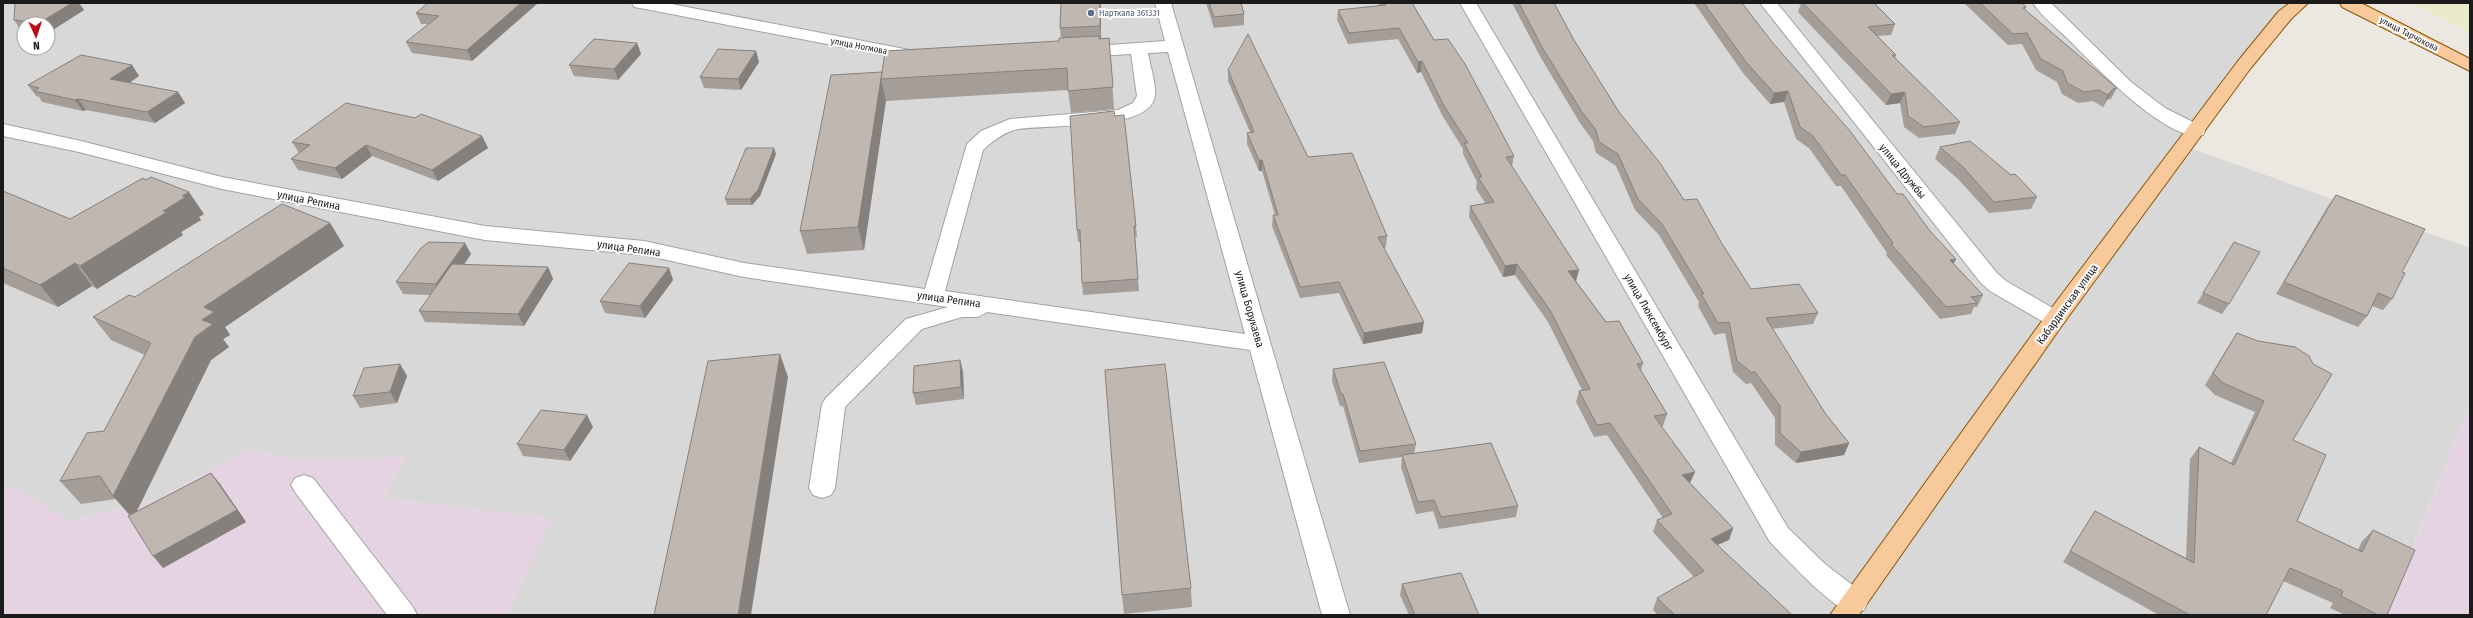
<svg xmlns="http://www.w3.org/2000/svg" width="2473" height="618" font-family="'Fira Sans Condensed',sans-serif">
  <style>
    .residential { fill: #d9d8d8; fill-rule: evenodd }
    .industrial { fill: #e5d3e3 }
    .farmland { fill: #ebebcc }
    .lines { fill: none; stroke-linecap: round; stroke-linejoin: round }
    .minor-casing { stroke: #a2a2a2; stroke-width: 2 }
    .major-casing { stroke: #8c5606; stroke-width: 2 }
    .minor { fill: #fff; fill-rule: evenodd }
    .major { fill: #f7c99b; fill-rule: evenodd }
    .wall { fill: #a59d98 }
    .shaded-wall { fill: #86807c }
    .building { fill: #c0b7b1; stroke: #86807c }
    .service-dot { fill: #5c6f8a; stroke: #fff; stroke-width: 1.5 }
    .labels { text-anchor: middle; stroke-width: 4; stroke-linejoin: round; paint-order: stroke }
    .far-service-label { font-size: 9px; fill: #4e5e75; stroke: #fff; text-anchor: start }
    .far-street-label { font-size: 9px; fill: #1b1b1b; stroke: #fff }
    .street-label { font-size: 11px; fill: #1b1b1b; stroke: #fff }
  </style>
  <rect width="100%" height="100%" fill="#ece8e1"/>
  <path class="residential" d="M3,3h2297l-116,143 286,102v155l-84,212h-1879l44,-97 -167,-20 21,-41 -108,2 -49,-10 -89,50 -89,22 -56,-34 -11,1zM24,24h24v24h-24z"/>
  <g class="industrial">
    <polygon points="2470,403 2470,615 2386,615 2409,559"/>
    <polygon points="248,449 297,459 405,457 384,498 552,518 507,615 3,615 3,488 14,487 70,521 159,499"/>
  </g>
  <polygon class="farmland" points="2412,3 2470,3 2470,32"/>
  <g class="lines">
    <defs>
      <g id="minor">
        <polygon points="632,3 666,3 915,51 921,52 924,56 921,60 915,61 640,8 634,7"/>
        <path d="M1155,3h16l179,612h-28l-72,-265 -263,-38 -9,5h-16l-40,12 -77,78 -10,81 -4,7 -9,3 -9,-3 -4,-7 13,-84 4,-6 80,-79 42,-12 -204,-30 -100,-22 -159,-15 -263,-51 -143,-37 -76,-16v-12l78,17 141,36 263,49 159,15 100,22 181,26 42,-145 14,-13 29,-12 108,-9 15,-7 4,-7 -6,-42 -50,3 -6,-1 -3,-4 3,-4 6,-1 84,-6zM1168,52l77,282 -300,-43 38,-141c9,-8 18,-16 31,-20 27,-7 138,3 141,-35 1,-13 -5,-29 -7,-42z"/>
        <path d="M1460,3h16l312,525 37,36 39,30 4,8 -4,8c-4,1 -8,4 -12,3 -22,-6 -65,-54 -82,-71z"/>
        <polygon points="1760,3 1777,3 1997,273 2006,281 2063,314 2066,319 2063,324 2055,327 2047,324 1990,291 1981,283"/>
        <path d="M2033,3h18l80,79 34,26 38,19 2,4 -2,4c-35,9 -110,-71 -134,-95 -12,-12 -27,-23 -36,-37z"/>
        <polygon points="304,475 313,478 413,607 417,615 387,615 295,492 291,485 295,478"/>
      </g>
      <g id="major">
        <polygon points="2290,3 2308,3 2291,19 2250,69 2063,324 1859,615 1830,615 2047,314 2238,61 2279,11"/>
        <polygon points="2340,3 2361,3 2470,59 2470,71 2342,7"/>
      </g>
    </defs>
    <use href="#minor" class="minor-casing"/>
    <use href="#major" class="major-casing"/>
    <use href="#minor" class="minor"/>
    <use href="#major" class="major"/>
  </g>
  <g class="wall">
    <polygon points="15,3 79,3 84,10 48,33 48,24 24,24 24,31 21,31 14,20"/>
    <polygon points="538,3 472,61 412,53 406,42 428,24 421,24 416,13"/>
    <polygon points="1061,3 1101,3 1101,38 1109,38 1114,109 1071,113 1068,90 886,101 886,100 864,250 807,254 800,231 882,72 1059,41 1061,38 1060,28"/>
    <polygon points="1206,3 1241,3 1244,14 1244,25 1214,28"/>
    <polygon points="1378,3 1423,3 1413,4 1434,40 1514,156 1512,166 1576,281 1606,322 1643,363 1641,371 1667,414 1663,426 1661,426 1690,483 1733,528 1729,540 1717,545 1792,615 1658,615 1653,610 1657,598 1694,577 1653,532 1657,520 1663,518 1607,435 1594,437 1576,402 1579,391 1582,390 1548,322 1515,275 1503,277 1469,217 1470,206 1486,204 1476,189 1477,182 1463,154 1463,149 1442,115 1421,72 1417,73 1398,39 1348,44 1337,20 1338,10 1379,6"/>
    <polygon points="1512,3 1554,3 1574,40 1619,112 1684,200 1721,242 1751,289 1818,313 1813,324 1772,329 1825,413 1849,443 1844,455 1796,463 1775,445 1775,418 1751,383 1746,384 1733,372 1725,333 1714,335 1698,306 1699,302 1659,235 1635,210 1616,166 1596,153 1593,141 1580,123 1541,58"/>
    <polygon points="1694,3 1742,3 1772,42 1897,194 1954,264 1983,295 1977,307 1974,307 1971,314 1940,319 1886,255 1887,253 1841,186 1836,186 1809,148 1796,139 1784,102 1770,104 1743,73"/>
    <polygon points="1801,3 1874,3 1895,24 1891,35 1878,36 1896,55 1895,58 1960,122 1955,134 1919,138 1904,127 1900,103 1886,105 1798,12"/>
    <polygon points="1964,3 2022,3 2026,7 2025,10 2117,88 2111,99 2107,100 2103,107 2093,101 2078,103 2062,94 2057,82 2036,70 2022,44 2008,45"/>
    <polygon points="637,43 641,54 618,80 574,76 569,65"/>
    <polygon points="756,51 759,62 741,90 704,88 700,77"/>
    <polygon points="132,65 139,76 130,83 178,92 185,103 155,123 86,110 83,111 42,102 39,97 36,96 28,85"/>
    <polygon points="1228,70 1308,157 1387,236 1386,247 1384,248 1422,333 1363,344 1339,293 1300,298 1272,226 1273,215 1275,215 1262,171 1259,171 1247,144 1247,133 1250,132 1228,81"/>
    <polygon points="1115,116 1136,226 1137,237 1135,237 1139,291 1083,295 1082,283 1081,242 1078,242 1077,230"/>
    <polygon points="482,136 488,148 438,181 372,156 342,179 298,170 291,159 299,153 292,142"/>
    <polygon points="1940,147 2037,197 2031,209 1989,213 1958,179 1935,159"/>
    <polygon points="776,154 760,196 752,205 727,205 725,199"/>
    <polygon points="3,191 70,219 204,214 199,217 201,220 181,232 183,235 97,289 92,286 58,307 3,283"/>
    <polygon points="2336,195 2402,272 2392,299 2383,310 2372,306 2367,316 2358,327 2276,294 2328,206"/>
    <polygon points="330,223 344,246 225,327 230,335 223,339 229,347 211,360 136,512 211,473 220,484 246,522 163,568 130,515 116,499 81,504 60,481 104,431 145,355 111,340 93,317"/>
    <polygon points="2234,242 2229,304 2222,314 2197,303"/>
    <polygon points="471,254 464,265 548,267 553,279 524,326 425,322 419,311 430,295 403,294 396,282"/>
    <polygon points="669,268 673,280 645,318 605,313 600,301"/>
    <polygon points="2237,333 2293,440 2297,521 2358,550 2362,541 2373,530 2387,615 2345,615 2330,608 2333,603 2283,581 2266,615 2159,615 2063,562 2095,511 2186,558 2190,459 2199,447 2231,463 2255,412 2215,395 2205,385 2229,345"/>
    <polygon points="960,360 963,372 964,399 916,405 913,393"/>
    <polygon points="400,364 407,376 397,403 360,408 353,396"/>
    <polygon points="1333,369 1416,444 1414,454 1518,506 1516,517 1439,529 1433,511 1416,514 1401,467 1402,457 1359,463 1343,406 1340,406 1332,381"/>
    <polygon points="593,427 570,461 523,456 517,444"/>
    <polygon points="1402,584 1479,615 1409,615 1400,595"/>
    <polygon points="1191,588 1192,607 1124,614 1122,595"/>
  </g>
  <g class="shaded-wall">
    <polygon points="72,3 79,3 84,10 48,33 48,24 39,24 39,23"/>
    <polygon points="521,3 538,3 472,61 467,50"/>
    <polygon points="1100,3 1101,3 1101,44 1100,26"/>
    <polygon points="1406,3 1423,3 1406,5"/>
    <polygon points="637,43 641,54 618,80 614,69"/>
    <polygon points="756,51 759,62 741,90 738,79"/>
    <polygon points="1422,61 1421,72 1417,73 1418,62"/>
    <polygon points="132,65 139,76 118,90 110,79"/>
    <polygon points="882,72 881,79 886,100 864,250 858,227"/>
    <polygon points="2113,89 2107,100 2103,107 2108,95"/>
    <polygon points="1788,91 1784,102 1770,104 1774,93"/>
    <polygon points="178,92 185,103 155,123 147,112"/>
    <polygon points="1905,92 1900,103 1886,105 1891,94"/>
    <polygon points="78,99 86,110 83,111 75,100"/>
    <polygon points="482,136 488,148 438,181 432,170"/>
    <polygon points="366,145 372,156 342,179 335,168"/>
    <polygon points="774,148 776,154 760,196 752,205 750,199"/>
    <rect x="1259" y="160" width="3" height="11"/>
    <polygon points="189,192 204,214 199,217 201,220 181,232 183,235 97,289 80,266 163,211 182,196"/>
    <polygon points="330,223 344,246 225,327 230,335 223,339 229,347 211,360 133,519 113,496 202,320 204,307"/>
    <polygon points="465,243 471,254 442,295 436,284"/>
    <polygon points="1956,259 1951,270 1950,260"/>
    <polygon points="75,263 92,286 58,307 40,285"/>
    <polygon points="1517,264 1515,275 1503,277 1505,266"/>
    <polygon points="548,267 553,279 524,326 518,314"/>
    <polygon points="669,268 673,280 645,318 640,306"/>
    <polygon points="1579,270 1576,281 1566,283 1568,271"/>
    <polygon points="1424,322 1422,333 1363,344 1364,333"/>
    <polygon points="780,354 788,377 751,615 738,615"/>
    <polygon points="960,360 963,372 964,399 961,387"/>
    <polygon points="400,364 407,376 397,403 390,392"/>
    <polygon points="587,415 593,427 570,461 564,450"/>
    <polygon points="1849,443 1844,455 1796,463 1801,452"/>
    <polygon points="1695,472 1690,483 1682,475"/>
    <polygon points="211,473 220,484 246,522 163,568 153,556"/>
    <polygon points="1733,528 1729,540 1706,550 1711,539"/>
  </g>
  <g class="building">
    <polygon points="15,3 72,3 39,23 14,20"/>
    <polygon points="428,3 521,3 467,50 406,42 439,16 416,13"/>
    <polygon points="1061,3 1100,3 1100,26 1060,28"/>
    <polygon points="1209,3 1241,3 1244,14 1214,17"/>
    <polygon points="1384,3 1412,3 1434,40 1448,39 1465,64 1514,156 1506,157 1579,270 1568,271 1606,322 1619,321 1643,363 1637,364 1667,414 1654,416 1695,472 1682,475 1733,528 1711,539 1792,615 1675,615 1657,598 1704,571 1657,520 1672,514 1610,423 1597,425 1579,391 1590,389 1550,310 1517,264 1505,266 1470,206 1494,202 1478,177 1482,177 1464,143 1468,143 1443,104 1422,61 1418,62 1399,28 1349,33 1338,10 1386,5"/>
    <polygon points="1519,3 1554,3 1574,40 1619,112 1660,163 1684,200 1697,199 1721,242 1751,289 1799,284 1818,313 1766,318 1825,413 1849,443 1801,452 1780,433 1780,406 1755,372 1751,372 1737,361 1729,322 1718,323 1701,294 1704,294 1662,224 1638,199 1618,154 1599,142 1596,130 1582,112 1542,47"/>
    <polygon points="1704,3 1742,3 1772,42 1850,131 1897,194 1903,194 1930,231 1956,259 1950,260 1983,295 1971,297 1977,303 1946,307 1891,244 1893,243 1845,175 1841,175 1813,136 1800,127 1788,91 1774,93 1746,62"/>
    <polygon points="1803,3 1874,3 1895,24 1868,27 1896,55 1892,55 1960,122 1924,127 1908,116 1905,92 1891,94"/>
    <polygon points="1980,3 2022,3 2026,7 2023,8 2117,88 2113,89 2108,95 2099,90 2084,92 2067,83 2063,71 2041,59 2027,33 2013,34"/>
    <polygon points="1248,34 1308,157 1352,153 1387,236 1378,237 1424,322 1364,333 1339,282 1300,287 1273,215 1278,215 1262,160 1259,160 1247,133 1254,132 1228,70"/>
    <polygon points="1099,36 1099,39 1109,38 1113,87 1068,91 1067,68 881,79 885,51 1059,41 1059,38"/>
    <polygon points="594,39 637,43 614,69 569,65"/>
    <polygon points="718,49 756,51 738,79 700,77"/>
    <polygon points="81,55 132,65 110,79 178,92 147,112 78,99 75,100 34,91 39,88 28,85"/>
    <polygon points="882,72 858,227 800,231 831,75"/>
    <polygon points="346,103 415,118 421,114 482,136 432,170 366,145 335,168 291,159 310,145 292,142"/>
    <polygon points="1114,111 1115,116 1124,115 1136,226 1134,226 1138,279 1082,283 1080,230 1077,230 1070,116"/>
    <polygon points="1970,141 2011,175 2015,174 2037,197 1994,202 1963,167 1940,147"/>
    <polygon points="746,148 774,148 758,190 750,199 725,199"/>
    <polygon points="151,177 189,192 182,196 186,197 163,211 167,212 80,266 75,263 40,285 3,268 3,191 70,219 143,178 146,180"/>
    <polygon points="2336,195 2425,229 2402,272 2405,273 2392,299 2378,293 2367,316 2284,282"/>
    <polygon points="282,204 330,223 204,307 214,312 202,320 213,324 195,337 113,496 100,476 60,481 87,433 104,431 151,343 93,317 129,295 135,297"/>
    <polygon points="429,242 465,243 436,284 396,282 421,248"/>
    <polygon points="2234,242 2260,252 2229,304 2203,293"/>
    <polygon points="629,263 669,268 640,306 600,301"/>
    <polygon points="452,264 548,267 518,314 419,311"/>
    <polygon points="2237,333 2258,341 2295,347 2309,356 2313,364 2332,374 2293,440 2326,455 2297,521 2362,552 2373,530 2415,550 2387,615 2378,615 2341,596 2343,591 2290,568 2266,615 2190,615 2070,551 2095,511 2194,563 2199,447 2234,465 2264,401 2223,383 2213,373"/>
    <polygon points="780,354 738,615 654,615 708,361"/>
    <polygon points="960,360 961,387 913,393 914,366"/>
    <polygon points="1384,362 1416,444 1360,451 1343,394 1341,394 1333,369"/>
    <polygon points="400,364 390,392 353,396 364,368"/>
    <polygon points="1165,364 1191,588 1122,595 1105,370"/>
    <polygon points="541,410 587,415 564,450 517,444"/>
    <polygon points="1491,443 1518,506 1441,517 1434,500 1418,502 1402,455"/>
    <polygon points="211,473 237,510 153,556 128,516"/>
    <polygon points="1461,573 1479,615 1415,615 1402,584"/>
  </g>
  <circle class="service-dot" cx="1091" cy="13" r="4"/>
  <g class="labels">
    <g class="far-service-label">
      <text x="1099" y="16">Нарткала 361331</text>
    </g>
    <g class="far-street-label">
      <text transform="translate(2409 34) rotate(27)" y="3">улица Тарчокова</text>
      <text transform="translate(859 46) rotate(11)" y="3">улица Ногмова</text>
    </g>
    <g class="street-label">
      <text transform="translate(1903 171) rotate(51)" y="4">улица Дружбы</text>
      <text transform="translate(309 200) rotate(11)" y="4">улица Репина</text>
      <text transform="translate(629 248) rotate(8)" y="4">улица Репина</text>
      <text transform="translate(949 299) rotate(8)" y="4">улица Репина</text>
      <text transform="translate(2067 304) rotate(-54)" y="4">Кабардинская улица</text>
      <text transform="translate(1250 309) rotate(74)" y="4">улица Борукаева</text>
      <text transform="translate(1649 312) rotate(60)" y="4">улица Люксембург</text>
    </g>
  </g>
  <rect width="2473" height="618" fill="none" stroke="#1b1b1b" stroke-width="8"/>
  <g transform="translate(36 36) rotate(177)"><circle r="19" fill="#ffffff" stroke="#a4a4a4"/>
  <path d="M0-3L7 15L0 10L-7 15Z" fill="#bd0915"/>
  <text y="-6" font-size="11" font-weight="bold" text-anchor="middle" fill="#1b1b1b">N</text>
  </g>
</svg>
